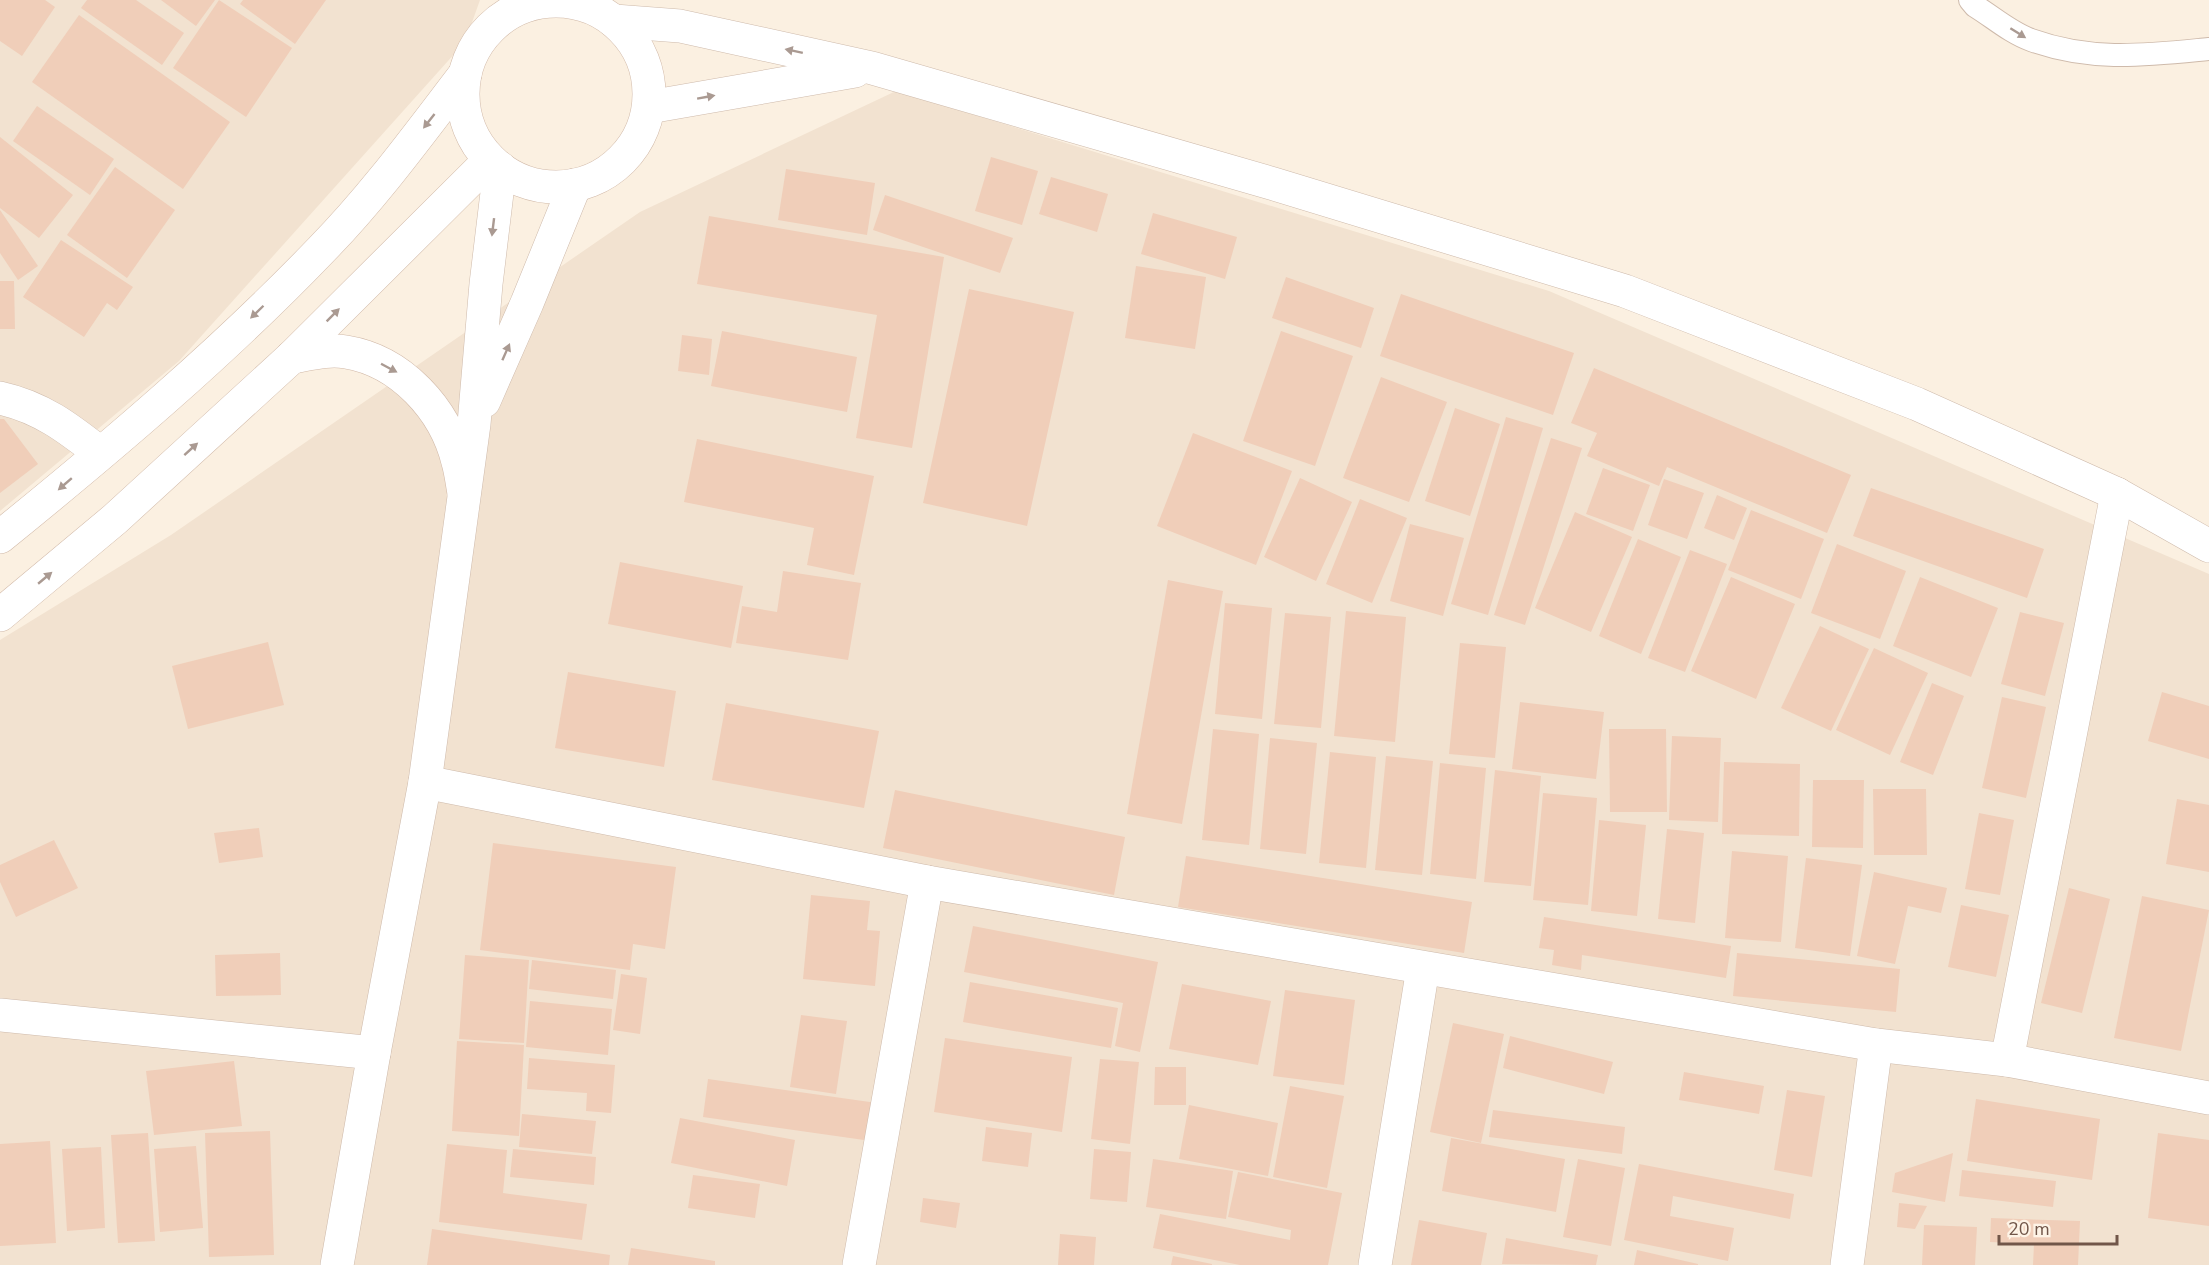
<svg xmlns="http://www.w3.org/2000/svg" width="2209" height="1265" font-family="'Nunito Sans',sans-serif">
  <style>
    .residential { fill: #f2e2d0 }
    .building { fill: #f0ceb9 }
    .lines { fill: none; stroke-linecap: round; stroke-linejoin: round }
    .service-casing { stroke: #cebaab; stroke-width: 24 }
    .minor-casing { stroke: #cebaab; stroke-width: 34 }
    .tertiary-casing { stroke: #cebaab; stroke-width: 34 }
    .secondary-casing { stroke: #d1b9a8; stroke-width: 34 }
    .service { stroke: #fff; stroke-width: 22 }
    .minor { stroke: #fff; stroke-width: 33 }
    .tertiary { stroke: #fff; stroke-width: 33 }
    .secondary { stroke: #fff; stroke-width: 33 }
    .oneway { fill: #aa9a92 }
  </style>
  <rect width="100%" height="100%" fill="#fbf0e1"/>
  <g class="residential">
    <polygon points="0,0 480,0 465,42 179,361 0,511"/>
    <polygon points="896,91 1549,291 2209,574 2209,1265 0,1265 0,640 171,535 640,212"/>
  </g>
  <g class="building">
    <polygon points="0,0 45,0 55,7 22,56 0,41"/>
    <polygon points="87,0 136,0 184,33 162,65 81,8"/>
    <polygon points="161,0 215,0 196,26"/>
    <polygon points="219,0 292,48 246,117 173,68"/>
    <polygon points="243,0 326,0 295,44 240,4"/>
    <polygon points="79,15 230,122 183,189 32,82"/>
    <polygon points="37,106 114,159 90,195 13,141"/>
    <polygon points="0,137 73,195 39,238 0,208"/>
    <polygon points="991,157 1038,171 1022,225 975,211"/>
    <polygon points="115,167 175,210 127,278 67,235"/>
    <polygon points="786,169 875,183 867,235 778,220"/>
    <polygon points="1051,177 1108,194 1097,232 1039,214"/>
    <polygon points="885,195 1013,238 1000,273 873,230"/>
    <polygon points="0,210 38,266 18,280 0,253"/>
    <polygon points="1153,213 1237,237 1225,279 1141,254"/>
    <polygon points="709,216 944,257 912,448 856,438 877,315 697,284"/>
    <polygon points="61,240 133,287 117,310 107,303 84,337 23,297"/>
    <polygon points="1136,266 1206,277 1195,349 1125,338"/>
    <polygon points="1286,277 1374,308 1361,348 1272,318"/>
    <polygon points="0,281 14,281 15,329 0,329"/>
    <polygon points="969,289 1074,312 1027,526 923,503"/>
    <polygon points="1401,294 1574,353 1553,415 1380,356"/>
    <polygon points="722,331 857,357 847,412 711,386"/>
    <polygon points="1281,331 1353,356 1315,466 1243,441"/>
    <polygon points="682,335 712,339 709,375 678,371"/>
    <polygon points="1594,368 1851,475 1827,533 1667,467 1659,486 1587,456 1597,433 1571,423"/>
    <polygon points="1381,377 1447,402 1409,502 1343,478"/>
    <polygon points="1455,408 1500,424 1470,516 1425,501"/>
    <polygon points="1506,417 1543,428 1488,615 1451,604"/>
    <polygon points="0,419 4,419 38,464 0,493"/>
    <polygon points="1193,433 1292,471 1256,565 1157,526"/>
    <polygon points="1551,438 1582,448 1525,625 1494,615"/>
    <polygon points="697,439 874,476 854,575 807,565 814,528 684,502"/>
    <polygon points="1603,468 1650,485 1633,531 1586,514"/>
    <polygon points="1300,478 1352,502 1316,581 1264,557"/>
    <polygon points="1664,479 1704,493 1687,539 1648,525"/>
    <polygon points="1871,488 2044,549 2027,598 1853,536"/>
    <polygon points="1717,495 1747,508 1734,540 1704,528"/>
    <polygon points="1360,499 1407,518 1372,603 1326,584"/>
    <polygon points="1751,510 1824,539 1801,599 1728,570"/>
    <polygon points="1575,512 1632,537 1591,632 1535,608"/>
    <polygon points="1410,524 1464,538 1443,616 1390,601"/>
    <polygon points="1638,539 1681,557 1641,654 1599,636"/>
    <polygon points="1837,544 1906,571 1880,639 1811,613"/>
    <polygon points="1690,550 1727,564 1685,672 1648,658"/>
    <polygon points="620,562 743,586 731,648 608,624"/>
    <polygon points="783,571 861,583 848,660 736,643 742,606 777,612"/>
    <polygon points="1731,577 1795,604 1756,699 1691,671"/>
    <polygon points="1920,577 1998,608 1971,677 1893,646"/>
    <polygon points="1168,580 1223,591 1182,824 1127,814"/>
    <polygon points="1225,603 1272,608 1262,719 1215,714"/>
    <polygon points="1346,611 1406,617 1395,742 1334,736"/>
    <polygon points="2020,612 2064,623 2045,696 2001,684"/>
    <polygon points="1285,613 1331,617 1321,728 1274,724"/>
    <polygon points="1820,626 1869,649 1831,731 1781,708"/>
    <polygon points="268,642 284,705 188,729 172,666"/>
    <polygon points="1460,643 1506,647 1495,758 1449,754"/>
    <polygon points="1874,648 1928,673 1890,755 1836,730"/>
    <polygon points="568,672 676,691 664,767 555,748"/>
    <polygon points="1932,683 1964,696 1933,775 1900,762"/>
    <polygon points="2162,692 2209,706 2209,759 2148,741"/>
    <polygon points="2002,697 2046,707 2026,798 1982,788"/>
    <polygon points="1520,702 1604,712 1596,779 1512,769"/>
    <polygon points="726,703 879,731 864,808 712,780"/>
    <polygon points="1213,729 1259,734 1249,845 1202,840"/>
    <polygon points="1609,729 1666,729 1667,812 1610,812"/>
    <polygon points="1672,736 1721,738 1718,822 1669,820"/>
    <polygon points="1270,738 1317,743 1306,854 1260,849"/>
    <polygon points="1330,752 1376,757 1366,868 1319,863"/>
    <polygon points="1386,756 1433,761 1422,875 1375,870"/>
    <polygon points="1724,762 1800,764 1799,836 1722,834"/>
    <polygon points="1440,763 1486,768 1476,879 1430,874"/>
    <polygon points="1495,770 1541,776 1531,886 1484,882"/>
    <polygon points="1813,780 1864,780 1863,848 1812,847"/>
    <polygon points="1873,789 1926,789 1927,855 1874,855"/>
    <polygon points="895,790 1125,837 1114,895 883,848"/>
    <polygon points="1543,793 1597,798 1588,905 1533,900"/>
    <polygon points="2177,799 2209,805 2209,872 2166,864"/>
    <polygon points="1979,813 2014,820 2000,895 1965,889"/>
    <polygon points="1599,820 1646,825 1637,916 1591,911"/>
    <polygon points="259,828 263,857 219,863 214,833"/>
    <polygon points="1667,829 1704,833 1695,923 1658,919"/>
    <polygon points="54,840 78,888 16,917 0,882 0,865"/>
    <polygon points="493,843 676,867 665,949 633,944 630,970 480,950"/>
    <polygon points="1732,851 1788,856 1781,942 1725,938"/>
    <polygon points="1186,856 1472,902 1464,953 1178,907"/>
    <polygon points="1806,858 1862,865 1850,956 1795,948"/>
    <polygon points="1874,872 1947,888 1941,913 1908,906 1895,964 1857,956"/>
    <polygon points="2069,888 2110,899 2082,1013 2041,1003"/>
    <polygon points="811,895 870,901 867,930 880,931 875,986 803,979"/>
    <polygon points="2142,896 2209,910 2181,1051 2114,1038"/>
    <polygon points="1961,905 2009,915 1996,977 1948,967"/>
    <polygon points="1544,917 1731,946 1726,978 1582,955 1581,970 1552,965 1554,950 1539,948"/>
    <polygon points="973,926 1158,962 1140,1052 1115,1046 1123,1003 964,972"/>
    <polygon points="280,953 281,995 216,996 215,955"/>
    <polygon points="1737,953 1900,969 1896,1012 1733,996"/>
    <polygon points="465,955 529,960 524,1043 459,1039"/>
    <polygon points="532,960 616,970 613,999 529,989"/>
    <polygon points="621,974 647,978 640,1034 613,1030"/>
    <polygon points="970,982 1118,1008 1111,1048 963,1022"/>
    <polygon points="1182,984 1271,1001 1258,1065 1169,1049"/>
    <polygon points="1285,990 1355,1000 1344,1085 1273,1076"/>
    <polygon points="530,1001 612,1009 608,1055 526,1047"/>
    <polygon points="801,1015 847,1021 836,1094 790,1087"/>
    <polygon points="1453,1023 1504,1034 1481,1143 1430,1132"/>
    <polygon points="1510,1036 1613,1062 1604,1094 1503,1068"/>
    <polygon points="945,1038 1072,1057 1062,1132 934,1112"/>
    <polygon points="457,1041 524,1045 519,1136 452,1131"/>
    <polygon points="529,1058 615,1065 611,1113 586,1111 587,1093 527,1089"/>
    <polygon points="1100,1059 1139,1062 1130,1144 1091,1139"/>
    <polygon points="234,1061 242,1126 154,1135 146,1071"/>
    <polygon points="1155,1067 1186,1067 1186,1105 1154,1105"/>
    <polygon points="1684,1072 1764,1086 1759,1114 1679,1100"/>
    <polygon points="708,1079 877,1103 871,1141 703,1117"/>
    <polygon points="1290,1086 1344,1096 1327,1188 1273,1177"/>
    <polygon points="1787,1090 1825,1096 1812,1177 1774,1170"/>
    <polygon points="1976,1099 2100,1119 2092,1180 1967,1161"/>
    <polygon points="1189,1105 1278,1123 1268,1176 1179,1159"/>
    <polygon points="1493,1110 1625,1127 1622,1154 1489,1137"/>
    <polygon points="522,1114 596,1121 592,1154 519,1147"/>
    <polygon points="680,1118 795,1140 787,1186 671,1163"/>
    <polygon points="986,1127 1032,1133 1028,1167 982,1161"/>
    <polygon points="270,1131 274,1255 209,1257 205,1133"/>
    <polygon points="148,1133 155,1241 118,1243 111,1135"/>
    <polygon points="2158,1133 2209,1140 2209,1226 2148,1218"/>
    <polygon points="1451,1138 1565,1159 1556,1212 1442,1191"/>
    <polygon points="50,1141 56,1243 0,1246 0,1144"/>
    <polygon points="447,1144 507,1150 503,1193 587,1204 582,1240 439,1222"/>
    <polygon points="196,1146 203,1228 160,1232 154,1149"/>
    <polygon points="101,1147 105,1228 67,1231 62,1149"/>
    <polygon points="513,1149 596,1157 594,1185 510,1177"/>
    <polygon points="1094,1149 1131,1152 1127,1202 1090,1199"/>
    <polygon points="1953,1153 1945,1202 1892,1192 1895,1173"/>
    <polygon points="1153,1159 1233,1171 1226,1219 1146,1207"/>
    <polygon points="1578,1159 1625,1168 1611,1246 1563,1237"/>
    <polygon points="1639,1164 1794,1194 1790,1219 1673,1196 1670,1216 1734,1228 1728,1261 1624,1240"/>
    <polygon points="1962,1170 2056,1181 2053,1207 1959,1196"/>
    <polygon points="1238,1172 1342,1193 1328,1265 1240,1265 1153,1248 1160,1214 1290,1240 1291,1230 1228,1217"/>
    <polygon points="693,1175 760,1184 755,1218 688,1208"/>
    <polygon points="923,1198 960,1203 956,1228 920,1222"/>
    <polygon points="1899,1203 1927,1206 1915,1229 1897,1227"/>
    <polygon points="1991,1218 2080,1221 2078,1265 2033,1265 2034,1244 1990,1242"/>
    <polygon points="1419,1220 1487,1233 1481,1265 1411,1265"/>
    <polygon points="1924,1225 1977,1227 1975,1265 1922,1265"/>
    <polygon points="432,1229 610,1255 609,1265 427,1265"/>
    <polygon points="1060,1234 1096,1237 1094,1265 1058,1265"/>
    <polygon points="1506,1238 1598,1255 1596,1265 1502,1264"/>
    <polygon points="631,1248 715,1261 715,1265 628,1265"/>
    <polygon points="1637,1250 1698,1264 1698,1265 1634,1265"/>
    <polygon points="1173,1256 1212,1264 1212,1265 1171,1265"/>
  </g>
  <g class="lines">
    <defs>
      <path id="service" d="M1970,0l5,6c18,11 36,27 56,34 61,22 115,15 178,9"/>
      <g id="minor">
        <path d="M0,398c41,9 68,30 100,55"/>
        <polyline points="425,782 927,882 1876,1045 2007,1060 2209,1098"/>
        <polyline points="0,1015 374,1053"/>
        <polyline points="2007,1060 2117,494"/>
        <polyline points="859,1265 927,882"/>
        <polyline points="1375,1265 1423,968"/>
        <polyline points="1847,1265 1876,1045"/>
      </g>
      <g id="tertiary">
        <polyline points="614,21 680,26 872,68 1274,184 1625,291 1917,404 2117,494 2209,546"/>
        <polyline points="649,107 855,71"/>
        <polyline points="484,401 527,303 575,185"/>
        <polyline points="337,1265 374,1053 425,782 474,424 486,284 500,168"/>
      </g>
      <g id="secondary">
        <circle cx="556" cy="94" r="93"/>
        <path d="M292,357c18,-3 36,-8 54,-5 55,9 99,57 112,110 3,10 4,21 6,31"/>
        <path d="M0,537c111,-90 222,-184 321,-287 53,-54 98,-116 144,-176"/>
        <polyline points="0,615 115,519 292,357 490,160"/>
      </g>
    </defs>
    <use href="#service" class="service-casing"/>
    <use href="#minor" class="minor-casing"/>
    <use href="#tertiary" class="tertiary-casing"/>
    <use href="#secondary" class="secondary-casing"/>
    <use href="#service" class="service"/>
    <use href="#minor" class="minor"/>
    <use href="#tertiary" class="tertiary"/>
    <use href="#secondary" class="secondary"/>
  </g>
  <defs><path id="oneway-solid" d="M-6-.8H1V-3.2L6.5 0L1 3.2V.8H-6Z" transform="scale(1.5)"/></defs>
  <g class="oneway">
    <use href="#oneway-solid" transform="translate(2018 33) rotate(32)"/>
    <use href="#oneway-solid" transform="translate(794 51) rotate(-168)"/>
    <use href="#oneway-solid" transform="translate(706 97) rotate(-10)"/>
    <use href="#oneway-solid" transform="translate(429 121) rotate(128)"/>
    <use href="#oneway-solid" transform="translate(493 227) rotate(97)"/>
    <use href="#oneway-solid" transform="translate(257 312) rotate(136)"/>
    <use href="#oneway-solid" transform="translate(333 315) rotate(-45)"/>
    <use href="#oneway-solid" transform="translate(506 352) rotate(-66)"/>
    <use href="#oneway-solid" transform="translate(389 368) rotate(28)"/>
    <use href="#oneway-solid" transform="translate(191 449) rotate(-42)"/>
    <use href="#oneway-solid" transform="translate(65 484) rotate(139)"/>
    <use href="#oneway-solid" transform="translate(45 578) rotate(-40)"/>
  </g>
  <path d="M1999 1235v9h118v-9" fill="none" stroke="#715649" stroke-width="3"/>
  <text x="2008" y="1235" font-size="18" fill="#715649" stroke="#fef4e7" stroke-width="4.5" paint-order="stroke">20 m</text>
</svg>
